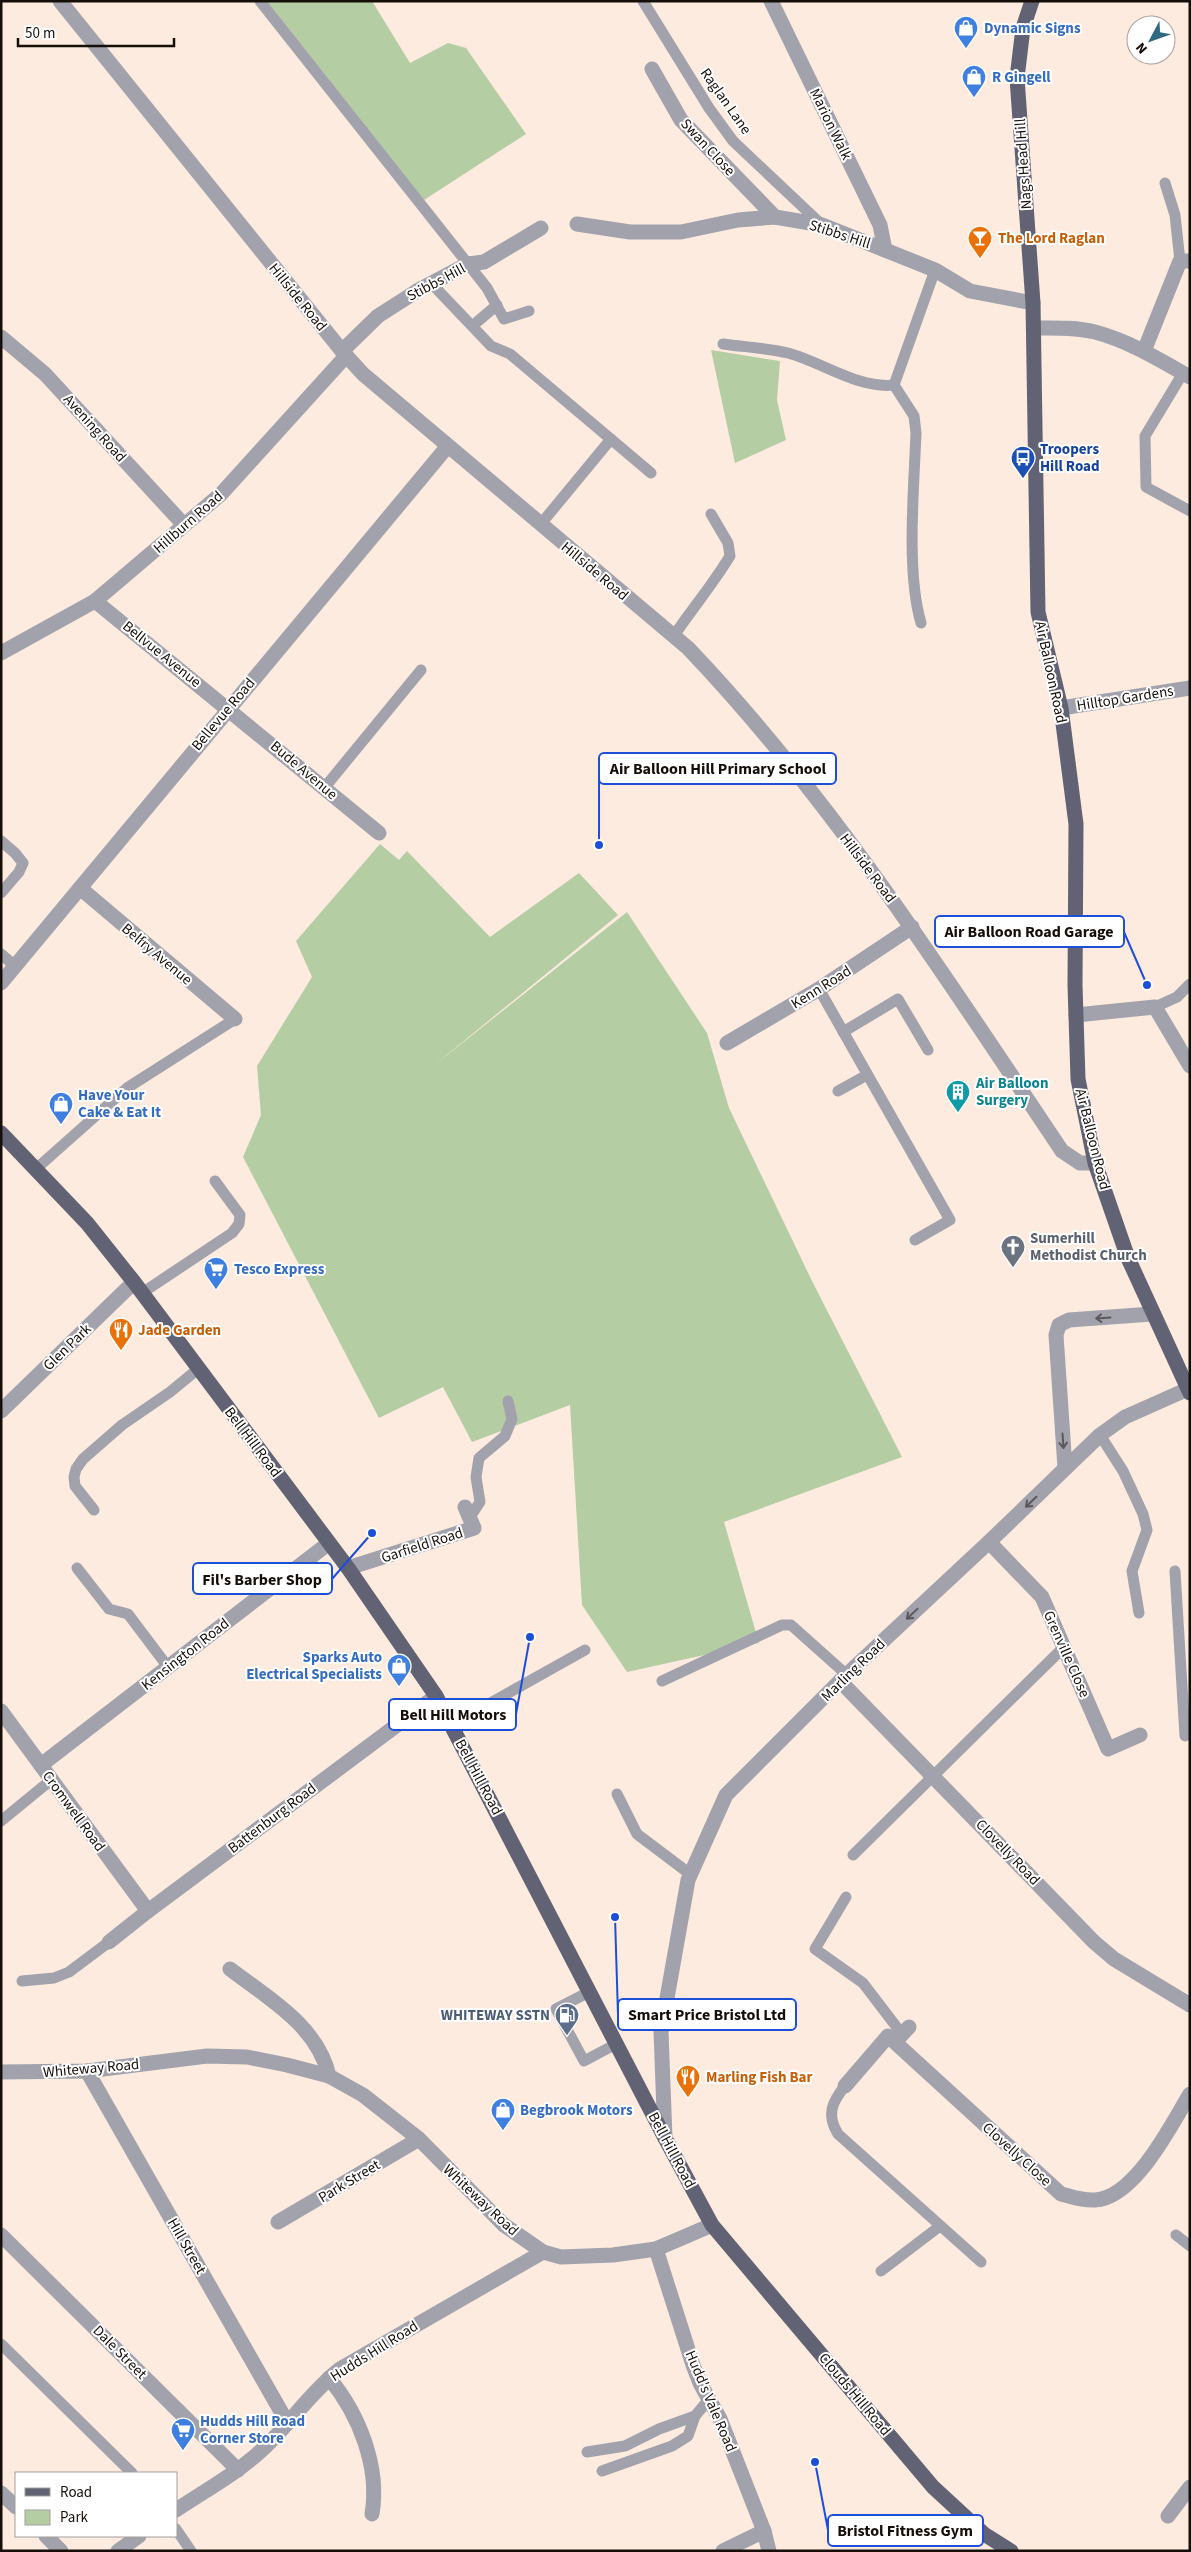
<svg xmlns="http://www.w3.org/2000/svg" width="1191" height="2552" font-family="'Source Sans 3',sans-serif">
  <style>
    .green { fill: #b5cda3 }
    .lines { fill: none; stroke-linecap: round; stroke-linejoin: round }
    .service { stroke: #a1a2ac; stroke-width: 11 }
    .minor { stroke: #a1a2ac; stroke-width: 15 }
    .tertiary { stroke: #a1a2ac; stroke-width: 15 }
    .primary { stroke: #616273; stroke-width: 15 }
    .oneway { stroke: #5c585a }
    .labels { text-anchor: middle; stroke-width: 4; stroke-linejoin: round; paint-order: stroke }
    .shop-label { font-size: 15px; font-weight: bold; fill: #366cbe; stroke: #fff; text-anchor: start }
    .street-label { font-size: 15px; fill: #160e09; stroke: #fff }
    .food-label { font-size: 15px; font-weight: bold; fill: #c56008; stroke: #fff; text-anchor: start }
    .transit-label { font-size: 15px; font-weight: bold; fill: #164399; stroke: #fff; text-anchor: start }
    .culture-label { font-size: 15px; font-weight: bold; fill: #0d838f; stroke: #fff; text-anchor: start }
    .worship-label { font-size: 15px; font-weight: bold; fill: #5b616d; stroke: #fff; text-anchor: start }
    .service-label { font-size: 15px; font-weight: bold; fill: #4e5e75; stroke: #fff; text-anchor: end }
    .leader { fill: none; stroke: #1d4ed8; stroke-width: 2 }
    .callout-dot { fill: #1d4ed8; stroke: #fff; stroke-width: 2 }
    .callout { fill: #fff; stroke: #1d4ed8; stroke-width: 2 }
    .callout-label { font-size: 16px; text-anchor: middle; font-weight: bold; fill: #160e09 }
  </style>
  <rect width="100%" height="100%" fill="#fdebdf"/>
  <g class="green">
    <polygon points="267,1 372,1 410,63 448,43 466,48 526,134 424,200"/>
    <polygon points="711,350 780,361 777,400 786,440 735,463"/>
    <polygon points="380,844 399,860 407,851 490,937 579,873 618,915 432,1067 627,912 707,1033 729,1108 812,1281 902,1457 724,1522 759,1643 627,1672 582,1605 570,1405 472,1442 443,1387 379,1418 243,1157 261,1115 257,1066 312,977 296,941"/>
  </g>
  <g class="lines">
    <g class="service">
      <polyline points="260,1 487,288 504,319 529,311"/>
      <polyline points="643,1 709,108 733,141 822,225"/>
      <polyline points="1165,183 1175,215 1180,261"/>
      <polyline points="431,283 491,346 510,354 651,473"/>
      <polyline points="477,322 497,305"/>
      <path d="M723,344c21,3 44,4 65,9 34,9 70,36 106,32"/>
      <polyline points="1183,373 1145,436 1146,487 1190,511"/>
      <polyline points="540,525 611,439"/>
      <path d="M921,623c-15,-51 -7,-135 -5,-190l-2,-17 -20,-31 41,-115"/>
      <path d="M673,637c19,-28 40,-53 57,-81l-2,-13 -17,-29"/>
      <polyline points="325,787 421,670"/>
      <polyline points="1,841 15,853 23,863 19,872 1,893"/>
      <polyline points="1,954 15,966"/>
      <polyline points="819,989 950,1220 915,1240"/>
      <polyline points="1155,1007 1177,997 1190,984"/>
      <polyline points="843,1032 898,999 928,1050"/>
      <polyline points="838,1091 867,1075"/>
      <polyline points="37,1168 127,1088 235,1019"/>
      <polyline points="142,1293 232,1233 239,1224 240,1215 215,1181"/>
      <polyline points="1100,1435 1123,1471 1143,1514 1147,1530 1132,1571 1139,1613"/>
      <polyline points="94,1510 75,1486 74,1477 76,1469 83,1459 122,1425 170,1392 198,1369"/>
      <polyline points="470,1517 480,1502 476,1477 479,1458 505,1436 512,1419 508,1401"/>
      <polyline points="77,1568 109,1609 128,1614 168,1667"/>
      <polyline points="1175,1571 1185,1736"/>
      <polyline points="662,1681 782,1625 791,1625 847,1675"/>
      <polyline points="451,1725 585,1650"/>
      <polyline points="617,1794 637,1834 690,1874"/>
      <polyline points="1,1821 51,1780"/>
      <polyline points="853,1855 1064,1647"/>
      <polyline points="846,1897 815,1949 863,1983 902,2034"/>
      <polyline points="22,1981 54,1978 69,1972 109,1942"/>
      <polyline points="589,1992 556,2009 584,2061 616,2044"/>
      <path d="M845,2086c-13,16 -19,29 -7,48l143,128"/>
      <polyline points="1176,2235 1190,2246"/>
      <polyline points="881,2271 940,2226"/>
      <polyline points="1,2344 132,2473"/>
      <polyline points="587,2452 625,2446 659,2429 695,2416"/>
      <polyline points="602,2471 672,2446 688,2436 695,2416 710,2398"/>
      <polyline points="176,2529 191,2551"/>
    </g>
    <g class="minor">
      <polyline points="771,1 880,225 885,250"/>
      <polyline points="652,69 681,120 775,217"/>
      <polyline points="577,224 630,232 681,232 738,220 775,217 822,225 885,250 935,270 970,291 1033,303"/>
      <path d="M1034,328c20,0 41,-1 61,4 34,9 65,28 95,45"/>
      <polyline points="1,337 45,374 184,525"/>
      <polyline points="342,351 378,316 417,291 468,264 484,262 541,228"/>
      <polyline points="1144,351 1180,261 1190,261"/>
      <polyline points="95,601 379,833"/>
      <polyline points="1,653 95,601 221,494 346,356"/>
      <polyline points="1061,708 1190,688"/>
      <polyline points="80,888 235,1019"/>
      <polyline points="1,983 447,447"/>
      <polyline points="1076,1015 1155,1007 1190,1066"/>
      <polyline points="727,1043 819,989 912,927"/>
      <polyline points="1,1411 134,1282"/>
      <polyline points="1065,1468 1056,1335 1059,1325 1069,1320 1152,1314"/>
      <polyline points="989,1542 1042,1597 1108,1749 1140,1735"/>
      <polyline points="348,1568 474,1528 465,1507"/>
      <polyline points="840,1681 1094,1942 1114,1959 1190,2005"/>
      <polyline points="1,1711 148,1911"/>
      <polyline points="41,1765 329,1543"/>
      <polyline points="109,1942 148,1911 436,1696"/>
      <path d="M230,1969c38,29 88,57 99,107"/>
      <polyline points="895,2042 909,2027"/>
      <polyline points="87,2071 287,2422"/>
      <polyline points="1,2072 87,2071 207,2056 247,2057 287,2065 329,2076 363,2095 419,2139 504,2225 543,2252 561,2257 613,2255 656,2249 712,2225"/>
      <path d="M845,2086l43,-50 173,158c12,3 22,7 34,6 40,-2 76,-75 95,-106"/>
      <polyline points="665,2138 661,2032 688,1880 726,1795 840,1681 989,1542 1100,1435 1125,1417 1188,1389"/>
      <polyline points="278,2222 419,2139"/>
      <polyline points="1,2235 238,2470"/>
      <polyline points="656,2249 693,2365 700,2383 720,2419 764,2531 769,2551"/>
      <path d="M329,2378c30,36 51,89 43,136"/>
      <polyline points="1,2493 16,2507"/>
      <path d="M176,2510c30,-20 63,-38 89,-63 26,-25 46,-55 75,-78l203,-117"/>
      <polyline points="1168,2516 1190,2487"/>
      <polyline points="46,2536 61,2551"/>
      <polyline points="118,2551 139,2536"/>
      <polyline points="723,2551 764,2531"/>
    </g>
    <path class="tertiary" d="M60,1l282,350 21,23 325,274c145,152 258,330 374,503l18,12h15"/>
    <g class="primary">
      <polyline points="1032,1 1023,28 1017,78 1033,303 1038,612 1061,708 1076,824 1075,985 1078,1079 1095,1163 1128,1258 1190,1393"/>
      <polyline points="1,1133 87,1223 134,1282 348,1568 436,1696 665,2138 712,2225 933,2487 984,2534 1011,2551"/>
    </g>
  </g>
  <defs><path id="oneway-shaft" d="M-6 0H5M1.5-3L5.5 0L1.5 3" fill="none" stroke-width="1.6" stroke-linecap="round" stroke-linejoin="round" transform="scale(1.25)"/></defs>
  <g class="oneway">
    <use href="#oneway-shaft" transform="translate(1103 1318) rotate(176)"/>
    <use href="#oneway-shaft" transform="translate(1063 1441) rotate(86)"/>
    <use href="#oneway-shaft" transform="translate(1031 1502) rotate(136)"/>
    <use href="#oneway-shaft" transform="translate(912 1614) rotate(137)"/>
  </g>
  <defs>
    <symbol id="shop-pin" viewBox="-11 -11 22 30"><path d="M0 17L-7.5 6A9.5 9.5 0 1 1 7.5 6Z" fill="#3f7fe0" stroke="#fff"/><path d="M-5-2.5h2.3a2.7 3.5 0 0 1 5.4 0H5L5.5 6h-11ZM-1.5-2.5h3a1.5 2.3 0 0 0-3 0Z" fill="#fff"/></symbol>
    <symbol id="bar-pin" viewBox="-11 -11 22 30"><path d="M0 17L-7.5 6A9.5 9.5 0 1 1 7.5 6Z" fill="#e8710a" stroke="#fff"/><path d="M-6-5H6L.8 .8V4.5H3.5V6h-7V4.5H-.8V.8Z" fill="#fff"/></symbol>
    <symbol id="bus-pin" viewBox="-11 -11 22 30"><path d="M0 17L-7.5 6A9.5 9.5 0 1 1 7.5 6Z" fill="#1a4fb4" stroke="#fff"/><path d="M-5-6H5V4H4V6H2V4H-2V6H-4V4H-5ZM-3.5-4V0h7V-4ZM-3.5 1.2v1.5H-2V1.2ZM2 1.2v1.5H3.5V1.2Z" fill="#fff"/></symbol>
    <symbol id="building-pin" viewBox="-11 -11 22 30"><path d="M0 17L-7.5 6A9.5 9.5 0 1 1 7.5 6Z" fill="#0f9aa8" stroke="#fff"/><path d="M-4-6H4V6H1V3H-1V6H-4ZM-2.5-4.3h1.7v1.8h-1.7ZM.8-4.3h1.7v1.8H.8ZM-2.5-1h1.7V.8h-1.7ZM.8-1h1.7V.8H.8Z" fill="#fff"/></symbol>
    <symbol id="church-pin" viewBox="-11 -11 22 30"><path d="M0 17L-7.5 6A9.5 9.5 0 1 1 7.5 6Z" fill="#6b7280" stroke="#fff"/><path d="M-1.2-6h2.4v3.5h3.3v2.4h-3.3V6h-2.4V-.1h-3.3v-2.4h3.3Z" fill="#fff"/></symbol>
    <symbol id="supermarket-pin" viewBox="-11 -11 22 30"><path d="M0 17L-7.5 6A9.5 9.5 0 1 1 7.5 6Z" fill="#3f7fe0" stroke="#fff"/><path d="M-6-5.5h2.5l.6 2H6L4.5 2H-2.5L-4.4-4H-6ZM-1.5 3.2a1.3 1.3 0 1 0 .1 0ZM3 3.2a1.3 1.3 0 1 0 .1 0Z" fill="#fff"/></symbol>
    <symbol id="restaurant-pin" viewBox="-11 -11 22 30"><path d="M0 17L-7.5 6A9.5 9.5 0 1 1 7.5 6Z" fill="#e8710a" stroke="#fff"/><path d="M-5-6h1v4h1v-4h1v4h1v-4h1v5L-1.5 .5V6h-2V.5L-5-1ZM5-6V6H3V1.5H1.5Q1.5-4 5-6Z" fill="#fff"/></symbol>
    <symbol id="fuel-pin" viewBox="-11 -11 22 30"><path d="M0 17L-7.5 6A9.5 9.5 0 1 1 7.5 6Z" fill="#5c6f8a" stroke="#fff"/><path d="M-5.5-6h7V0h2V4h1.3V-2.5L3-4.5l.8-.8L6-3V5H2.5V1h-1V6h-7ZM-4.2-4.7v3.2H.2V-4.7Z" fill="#fff"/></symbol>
  </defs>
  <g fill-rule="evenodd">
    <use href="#shop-pin" x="952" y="14" width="28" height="38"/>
    <use href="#shop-pin" x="960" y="63" width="28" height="38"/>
    <use href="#bar-pin" x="966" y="224" width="28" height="38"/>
    <use href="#bus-pin" x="1009" y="444" width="28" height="38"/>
    <use href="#building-pin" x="944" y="1078" width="28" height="38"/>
    <use href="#shop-pin" x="47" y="1090" width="28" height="38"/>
    <use href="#church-pin" x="999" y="1233" width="28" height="38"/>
    <use href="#supermarket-pin" x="202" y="1255" width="28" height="38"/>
    <use href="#restaurant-pin" x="107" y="1316" width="28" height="38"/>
    <use href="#shop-pin" x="385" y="1652" width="28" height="38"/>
    <use href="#fuel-pin" x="553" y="2001" width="28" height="38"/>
    <use href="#restaurant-pin" x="674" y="2063" width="28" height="38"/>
    <use href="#shop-pin" x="489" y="2096" width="28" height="38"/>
    <use href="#supermarket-pin" x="169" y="2416" width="28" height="38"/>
  </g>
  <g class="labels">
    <g class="shop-label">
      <text x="984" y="33">Dynamic Signs</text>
      <text x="992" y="82">R Gingell</text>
      <text x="78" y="1100">Have Your<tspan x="78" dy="17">Cake &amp; Eat It</tspan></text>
      <text x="234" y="1274">Tesco Express</text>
      <text x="382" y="1662" text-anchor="end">Sparks Auto<tspan x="382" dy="17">Electrical Specialists</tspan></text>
      <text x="520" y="2115">Begbrook Motors</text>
      <text x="200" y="2426">Hudds Hill Road<tspan x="200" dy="17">Corner Store</tspan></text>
    </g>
    <g class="street-label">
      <text transform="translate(726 101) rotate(55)" y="5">Raglan Lane</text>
      <text transform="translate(831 124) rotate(64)" y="5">Marion Walk</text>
      <text transform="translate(708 147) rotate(47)" y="5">Swan Close</text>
      <text transform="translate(1023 164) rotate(-94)" y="5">Nags Head Hill</text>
      <text transform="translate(840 234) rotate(18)" y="5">Stibbs Hill</text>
      <text transform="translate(436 282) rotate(-28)" y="5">Stibbs Hill</text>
      <text transform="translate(298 297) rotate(51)" y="5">Hillside Road</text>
      <text transform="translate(95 428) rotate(48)" y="5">Avening Road</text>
      <text transform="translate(188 522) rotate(-41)" y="5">Hillburn Road</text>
      <text transform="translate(595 571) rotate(40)" y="5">Hillside Road</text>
      <text transform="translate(162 654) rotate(39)" y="5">Bellvue Avenue</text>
      <text transform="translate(1051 672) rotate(78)" y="5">Air Balloon Road</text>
      <text transform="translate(1125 698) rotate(-9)" y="5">Hilltop Gardens</text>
      <text transform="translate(223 714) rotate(-50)" y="5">Bellevue Road</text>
      <text transform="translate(304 770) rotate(40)" y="5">Bude Avenue</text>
      <text transform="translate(868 868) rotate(53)" y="5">Hillside Road</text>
      <text transform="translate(157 954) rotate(40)" y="5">Belfry Avenue</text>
      <text transform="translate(821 987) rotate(-32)" y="5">Kenn Road</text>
      <text transform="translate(1093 1139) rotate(76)" y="5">Air Balloon Road</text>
      <text transform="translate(67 1347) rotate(-44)" y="5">Glen Park</text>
      <text transform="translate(253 1442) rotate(53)" y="5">Bell Hill Road</text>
      <text transform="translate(422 1545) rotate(-18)" y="5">Garfield Road</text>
      <text transform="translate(185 1654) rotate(-38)" y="5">Kensington Road</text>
      <text transform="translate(1067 1654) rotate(66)" y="5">Grenville Close</text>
      <text transform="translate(853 1670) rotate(-44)" y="5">Marling Road</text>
      <text transform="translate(479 1777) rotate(62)" y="5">Bell Hill Road</text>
      <text transform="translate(74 1811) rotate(54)" y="5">Cromwell Road</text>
      <text transform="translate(272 1818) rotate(-37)" y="5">Battenburg Road</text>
      <text transform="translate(1008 1852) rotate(46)" y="5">Clovelly Road</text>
      <text transform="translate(91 2068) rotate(-5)" y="5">Whiteway Road</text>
      <text transform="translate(672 2150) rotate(62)" y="5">Bell Hill Road</text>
      <text transform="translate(1017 2154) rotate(42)" y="5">Clovelly Close</text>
      <text transform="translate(349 2181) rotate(-31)" y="5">Park Street</text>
      <text transform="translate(481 2200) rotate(43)" y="5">Whiteway Road</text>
      <text transform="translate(187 2246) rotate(60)" y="5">Hill Street</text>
      <text transform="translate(374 2351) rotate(-32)" y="5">Hudds Hill Road</text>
      <text transform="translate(120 2352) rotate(45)" y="5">Dale Street</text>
      <text transform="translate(855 2394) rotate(50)" y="5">Clouds Hill Road</text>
      <text transform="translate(711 2401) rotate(67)" y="5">Hudd's Vale Road</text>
    </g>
    <g class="food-label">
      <text x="998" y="243">The Lord Raglan</text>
      <text x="138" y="1335">Jade Garden</text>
      <text x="706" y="2082">Marling Fish Bar</text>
    </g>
    <g class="transit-label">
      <text x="1040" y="454">Troopers<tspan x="1040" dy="17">Hill Road</tspan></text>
    </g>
    <g class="culture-label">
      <text x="976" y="1088">Air Balloon<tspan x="976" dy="17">Surgery</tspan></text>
    </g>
    <g class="worship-label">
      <text x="1030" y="1243">Sumerhill<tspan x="1030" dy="17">Methodist Church</tspan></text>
    </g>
    <g class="service-label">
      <text x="550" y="2020">WHITEWAY SSTN</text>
    </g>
  </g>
  <path class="leader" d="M599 845L599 768M1147 985L1124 932M372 1533L332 1579M530 1637L516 1714M615 1917L618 2015M815 2462L828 2530"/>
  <g class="callout-dot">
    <circle cx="599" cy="845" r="5"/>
    <circle cx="1147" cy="985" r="5"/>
    <circle cx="372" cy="1533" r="5"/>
    <circle cx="530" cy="1637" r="5"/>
    <circle cx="615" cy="1917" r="5"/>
    <circle cx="815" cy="2462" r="5"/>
  </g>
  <g class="callout">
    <rect x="599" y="753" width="237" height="31" rx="5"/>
    <rect x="935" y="916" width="189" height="31" rx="5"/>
    <rect x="193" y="1563" width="139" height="31" rx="5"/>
    <rect x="389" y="1699" width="127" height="31" rx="5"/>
    <rect x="618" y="1999" width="178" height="31" rx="5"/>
    <rect x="828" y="2515" width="155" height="31" rx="5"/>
  </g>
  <g class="callout-label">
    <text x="718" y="774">Air Balloon Hill Primary School</text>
    <text x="1029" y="937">Air Balloon Road Garage</text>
    <text x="262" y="1585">Fil's Barber Shop</text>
    <text x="453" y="1720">Bell Hill Motors</text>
    <text x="707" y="2020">Smart Price Bristol Ltd</text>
    <text x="905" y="2536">Bristol Fitness Gym</text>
  </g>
  <rect width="1191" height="2552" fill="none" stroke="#160e09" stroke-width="5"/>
  <rect x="15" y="2472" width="162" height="65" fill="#ffffff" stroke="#a29f9d"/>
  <rect x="25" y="2488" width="25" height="8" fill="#616273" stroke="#a29f9d"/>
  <text x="60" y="2497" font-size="15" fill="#160e09">Road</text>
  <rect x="25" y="2510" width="25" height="15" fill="#b5cda3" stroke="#a29f9d"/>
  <text x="60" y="2522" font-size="15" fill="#160e09">Park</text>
  <g transform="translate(1151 40) rotate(229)"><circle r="24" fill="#ffffff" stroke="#a29f9d"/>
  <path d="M0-4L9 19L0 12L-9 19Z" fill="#306982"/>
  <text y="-8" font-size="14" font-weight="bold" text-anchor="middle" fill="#160e09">N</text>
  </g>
  <path d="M18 38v8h156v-8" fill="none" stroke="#160e09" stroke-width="2.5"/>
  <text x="25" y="38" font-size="15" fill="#160e09" stroke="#ffffff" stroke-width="4" paint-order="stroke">50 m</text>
</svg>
